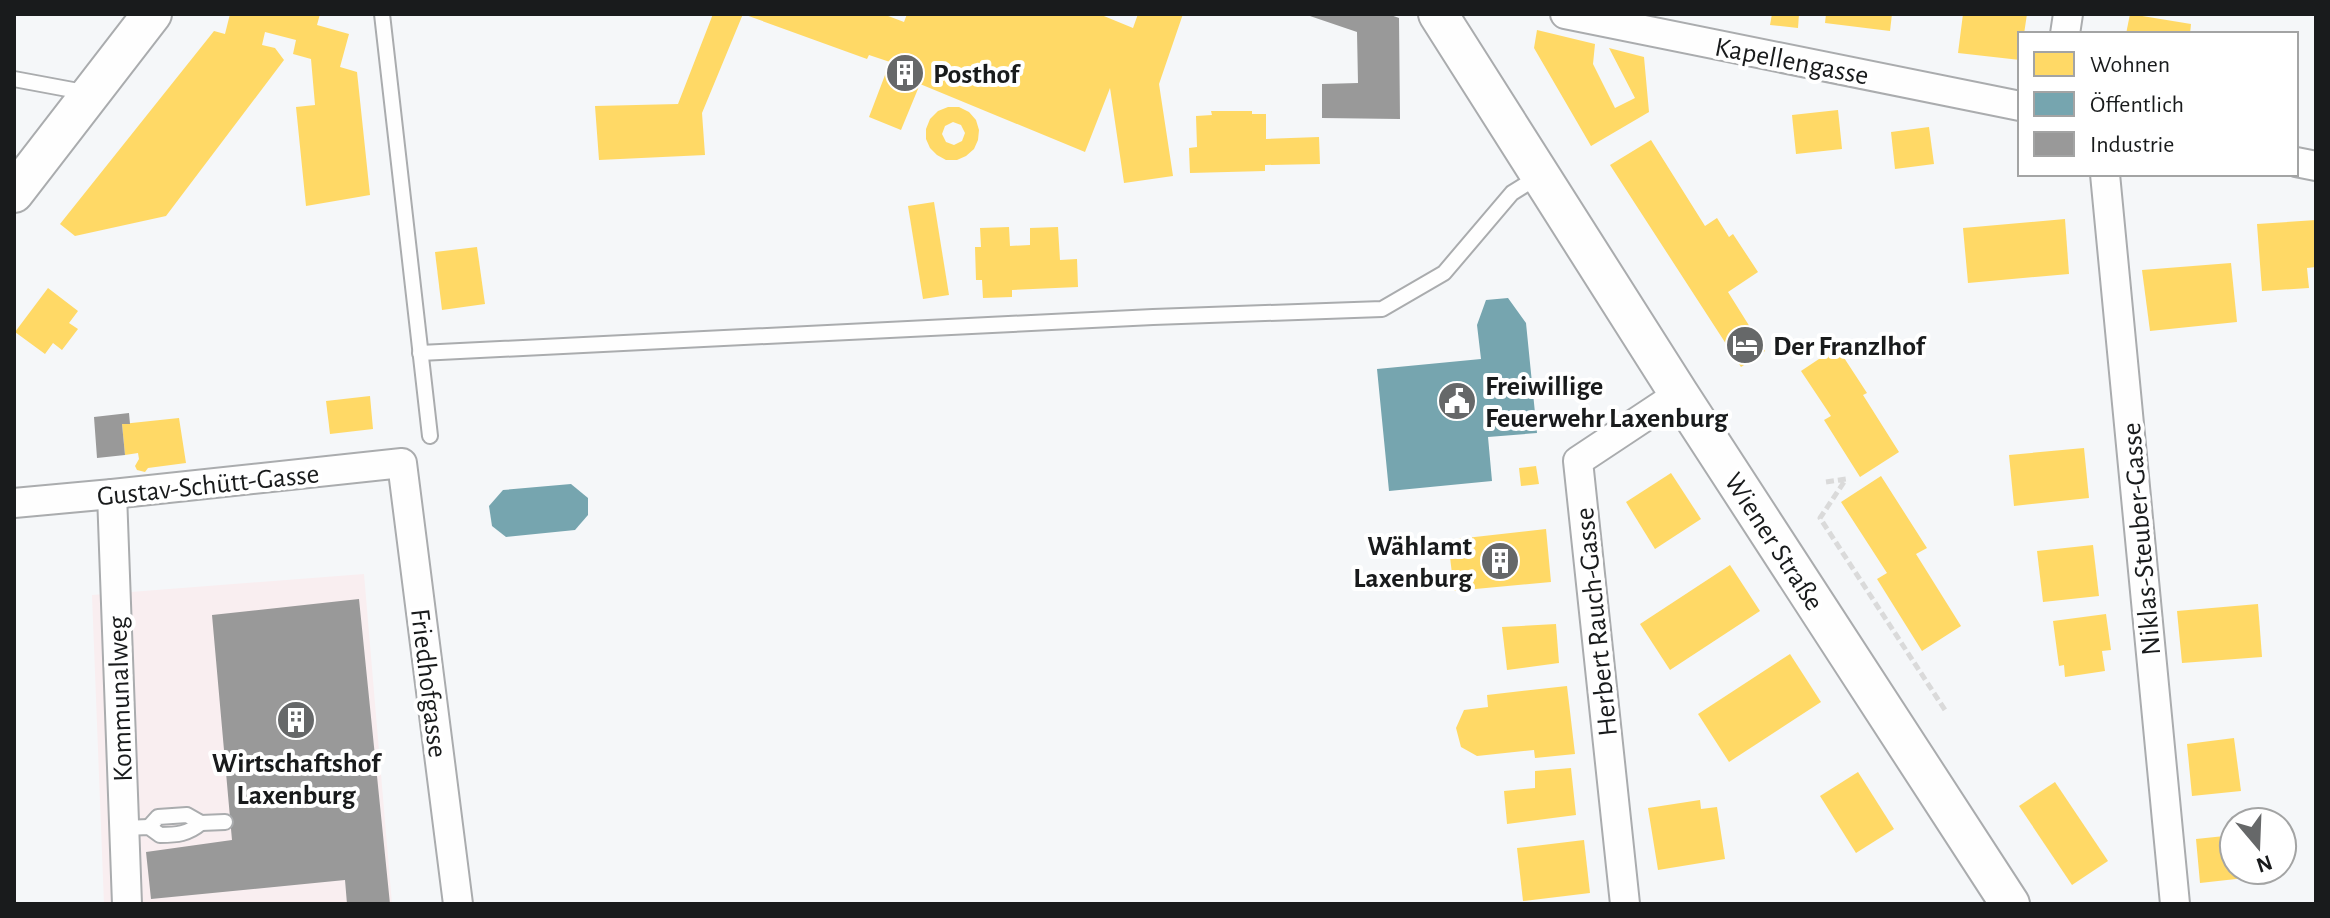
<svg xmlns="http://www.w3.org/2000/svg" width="2330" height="918" font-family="'Alegreya Sans',sans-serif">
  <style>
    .industrial { fill: #f9eef0 }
    .homes { fill: #ffd966; fill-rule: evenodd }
    .public { fill: #76a5af }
    .industry { fill: #999 }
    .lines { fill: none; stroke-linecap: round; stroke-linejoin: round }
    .lane-casing { stroke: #aaacae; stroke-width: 18 }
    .street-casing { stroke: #aaacae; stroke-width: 32 }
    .secondary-casing { stroke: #aaacae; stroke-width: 42 }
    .path { stroke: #dadada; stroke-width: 5; stroke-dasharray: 8 4; stroke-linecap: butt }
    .lane { stroke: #fefefe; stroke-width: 14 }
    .street { stroke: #fefefe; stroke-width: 28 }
    .secondary { stroke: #fefefe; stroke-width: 38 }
    .labels { text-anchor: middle; stroke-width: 8; stroke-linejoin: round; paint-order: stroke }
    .street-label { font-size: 28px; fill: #191b1c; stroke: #fff }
    .poi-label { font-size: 28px; font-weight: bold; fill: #191b1c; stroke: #fff; text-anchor: start }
  </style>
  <rect width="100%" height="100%" fill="#f5f7f9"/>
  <polygon class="industrial" points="364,574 392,904 104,904 92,595"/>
  <g class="homes">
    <polygon points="230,14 320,14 317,25 349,34 340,67 357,72 370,195 306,206 296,107 315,105 311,59 293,54 296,40 265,32 262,45 275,48 284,60 166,216 75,236 60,224 214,31 225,34"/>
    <polygon points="713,14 743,14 702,113 705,155 599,160 595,106 678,104"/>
    <polygon points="743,14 883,14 904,22 907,14 1099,14 1133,28 1138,14 1183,14 1159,84 1173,176 1124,183 1110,88 1085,152 920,84 901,130 869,117 890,62 869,55 867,59"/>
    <polygon points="1772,14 1799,14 1798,28 1770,25"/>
    <polygon points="1826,14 1892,14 1890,31 1825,23"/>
    <polygon points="1963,14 2027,14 2024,34 2020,34 2020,60 1958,53"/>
    <polygon points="2130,14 2191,24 2190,34 2126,34"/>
    <polygon points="1537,30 1595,44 1593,64 1615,108 1635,98 1609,48 1644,57 1649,112 1591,146 1534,48"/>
    <path d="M948,107h11l10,5 7,8 3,10 -1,10 -4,9 -8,7 -9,4h-11l-9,-5 -7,-7 -4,-9v-10l4,-10 8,-8zM953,122l8,3 4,8 -3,8 -8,4 -8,-3 -4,-8 3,-8z"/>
    <polygon points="1838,110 1842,149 1796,154 1792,115"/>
    <polygon points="1211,111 1252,111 1252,114 1266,114 1266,139 1319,137 1320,164 1265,165 1265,171 1190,173 1189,148 1197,147 1196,116 1212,115"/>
    <polygon points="1929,127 1934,164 1895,169 1891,132"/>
    <polygon points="1651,140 1705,226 1717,218 1729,237 1733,234 1758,272 1728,292 1765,351 1741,367 1610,165"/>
    <polygon points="934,202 949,295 923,299 908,206"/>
    <polygon points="2065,219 2069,274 1968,283 1963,228"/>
    <polygon points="2316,220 2316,267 2307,268 2309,288 2262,291 2257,224"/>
    <polygon points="1009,227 1010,246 1030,245 1030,228 1058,227 1060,260 1077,259 1078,287 1012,290 1012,297 983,298 982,280 976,280 975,247 981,247 980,228"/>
    <polygon points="477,247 485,304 442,310 435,252"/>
    <polygon points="2231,263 2237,322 2150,331 2142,270"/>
    <polygon points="48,288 78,311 69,323 78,329 62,350 53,343 45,354 15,332"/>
    <polygon points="1837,347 1867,393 1863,395 1899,452 1860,477 1824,420 1831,416 1801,371"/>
    <polygon points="370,396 373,429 330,434 326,401"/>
    <polygon points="179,418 186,463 148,468 145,472 137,470 135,466 139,459 138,453 125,455 122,424"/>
    <polygon points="2084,448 2089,498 2014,506 2009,455"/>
    <polygon points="1536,466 1539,484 1521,486 1519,468"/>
    <polygon points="1671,473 1701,519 1655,549 1626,502"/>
    <polygon points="1881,476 1927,548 1916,554 1961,626 1922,651 1877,579 1887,573 1841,502"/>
    <polygon points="1546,529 1551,582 1454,591 1448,540"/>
    <polygon points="2093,545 2099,596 2043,602 2037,551"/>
    <polygon points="1730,565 1760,611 1670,670 1640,624"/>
    <polygon points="2258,604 2262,657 2182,663 2177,611"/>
    <polygon points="2106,614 2111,650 2102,651 2105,671 2065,677 2064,665 2059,666 2053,621"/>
    <polygon points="1556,624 1559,663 1507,670 1502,627"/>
    <polygon points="1790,654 1821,702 1729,762 1698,714"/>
    <polygon points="1567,686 1575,754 1535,758 1534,750 1477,756 1461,747 1456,728 1464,710 1488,707 1487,695"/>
    <polygon points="2234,738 2241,791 2192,796 2187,744"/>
    <polygon points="1571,768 1576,815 1507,824 1504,791 1535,788 1535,771"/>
    <polygon points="1858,772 1894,829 1856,853 1820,796"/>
    <polygon points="2055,782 2108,861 2072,885 2019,806"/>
    <polygon points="1700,800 1701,809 1717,807 1725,859 1658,870 1648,808"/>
    <polygon points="2234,835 2234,870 2254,870 2254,877 2200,883 2196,839"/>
    <polygon points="1584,840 1590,893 1523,901 1517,848"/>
  </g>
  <g class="public">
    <polygon points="1508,298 1526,323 1537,433 1488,437 1492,481 1389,491 1377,369 1481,359 1477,325 1486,300"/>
    <polygon points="571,484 588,498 588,515 575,530 506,537 492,526 489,506 503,490"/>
  </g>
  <g class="industry">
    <polygon points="1304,14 1388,14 1399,18 1400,119 1322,118 1322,84 1358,83 1357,32"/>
    <polygon points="129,413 130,424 122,424 125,455 97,458 94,417"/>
    <polygon points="359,599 390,904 347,904 345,880 151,899 146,852 232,840 212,615"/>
  </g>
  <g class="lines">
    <defs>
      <g id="lane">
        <polyline points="382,14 430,436"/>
        <polyline points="14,79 89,93"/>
        <polyline points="420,353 1153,317 1382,309 1444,273 1512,193 1541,175"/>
        <polyline points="149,827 158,817 187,815 201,823 225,822"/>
        <path d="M124,828l25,-1 11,8c17,0 28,-1 41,-12"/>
      </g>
      <g id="street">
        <polyline points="1565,14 2020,106"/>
        <polyline points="2065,34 2068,14"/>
        <polyline points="2296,162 2316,166"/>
        <polyline points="2105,174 2175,904"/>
        <polyline points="112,494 127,904"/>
        <polyline points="14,503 112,494 402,463 458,904"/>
        <polyline points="1625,904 1578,461 1679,394"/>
      </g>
      <g id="secondary">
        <polyline points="1438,14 1679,394 2010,904"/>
        <polyline points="14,193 152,14"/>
      </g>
    </defs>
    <use href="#lane" class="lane-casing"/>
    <use href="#street" class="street-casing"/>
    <use href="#secondary" class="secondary-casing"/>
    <polyline class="path" points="1826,482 1846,479 1820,518 1945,710"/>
    <use href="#lane" class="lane"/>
    <use href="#street" class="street"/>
    <use href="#secondary" class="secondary"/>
  </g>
  <defs>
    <symbol id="building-disc" viewBox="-11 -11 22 22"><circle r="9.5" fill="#666869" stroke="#fff"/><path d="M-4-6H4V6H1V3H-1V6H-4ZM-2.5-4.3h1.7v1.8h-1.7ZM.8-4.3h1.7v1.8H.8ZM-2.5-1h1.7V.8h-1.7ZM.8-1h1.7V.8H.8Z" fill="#fff"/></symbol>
    <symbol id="hotel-disc" viewBox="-11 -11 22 22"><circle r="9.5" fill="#666869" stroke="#fff"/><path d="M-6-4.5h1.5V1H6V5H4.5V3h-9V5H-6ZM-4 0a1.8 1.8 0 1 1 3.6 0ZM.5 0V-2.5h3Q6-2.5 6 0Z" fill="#fff"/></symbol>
    <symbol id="civic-disc" viewBox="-11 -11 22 22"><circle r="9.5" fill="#666869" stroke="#fff"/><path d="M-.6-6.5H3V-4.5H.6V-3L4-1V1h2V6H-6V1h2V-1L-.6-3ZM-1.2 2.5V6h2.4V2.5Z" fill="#fff"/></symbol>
  </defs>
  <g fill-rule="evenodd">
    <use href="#building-disc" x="883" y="51" width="44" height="44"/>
    <use href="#hotel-disc" x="1723" y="323" width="44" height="44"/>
    <use href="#civic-disc" x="1435" y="379" width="44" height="44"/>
    <use href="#building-disc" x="1478" y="539" width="44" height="44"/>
    <use href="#building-disc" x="274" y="698" width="44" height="44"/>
  </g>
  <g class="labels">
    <g class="street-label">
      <text transform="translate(1792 60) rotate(11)" y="10">Kapellengasse</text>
      <text transform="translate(208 484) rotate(-6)" y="10">Gustav-Schütt-Gasse</text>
      <text transform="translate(2140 539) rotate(-95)" y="10">Niklas-Steuber-Gasse</text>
      <text transform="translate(1775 541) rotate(57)" y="10">Wiener Straße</text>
      <text transform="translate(1595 622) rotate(-96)" y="10">Herbert Rauch-Gasse</text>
      <text transform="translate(430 683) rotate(83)" y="10">Friedhofgasse</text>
      <text transform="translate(119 699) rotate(-92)" y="10">Kommunalweg</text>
    </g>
    <g class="poi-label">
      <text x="933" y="83">Posthof</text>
      <text x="1773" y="355">Der Franzlhof</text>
      <text x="1485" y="395">Freiwillige<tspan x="1485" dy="32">Feuerwehr Laxenburg</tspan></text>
      <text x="1472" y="555" text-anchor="end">Wählamt<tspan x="1472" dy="32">Laxenburg</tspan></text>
      <text x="296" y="772" text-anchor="middle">Wirtschaftshof<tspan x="296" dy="32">Laxenburg</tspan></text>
    </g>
  </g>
  <rect width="2330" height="918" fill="none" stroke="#191b1c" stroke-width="32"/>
  <rect x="2018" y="32" width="280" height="144" fill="#ffffff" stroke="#a3a4a4" stroke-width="2"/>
  <rect x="2034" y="52" width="40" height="24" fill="#ffd966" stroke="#a3a4a4" stroke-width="2"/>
  <text x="2090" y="72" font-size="24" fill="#191b1c">Wohnen</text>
  <rect x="2034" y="92" width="40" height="24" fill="#76a5af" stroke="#a3a4a4" stroke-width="2"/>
  <text x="2090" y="112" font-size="24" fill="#191b1c">Öffentlich</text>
  <rect x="2034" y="132" width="40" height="24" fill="#999999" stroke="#a3a4a4" stroke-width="2"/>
  <text x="2090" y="152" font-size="24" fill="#191b1c">Industrie</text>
  <g transform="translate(2258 846) rotate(161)"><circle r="38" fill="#ffffff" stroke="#a3a4a4" stroke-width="2"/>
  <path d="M0-6L14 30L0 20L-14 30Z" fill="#666869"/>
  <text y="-12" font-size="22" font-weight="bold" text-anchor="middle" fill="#191b1c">N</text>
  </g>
</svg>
